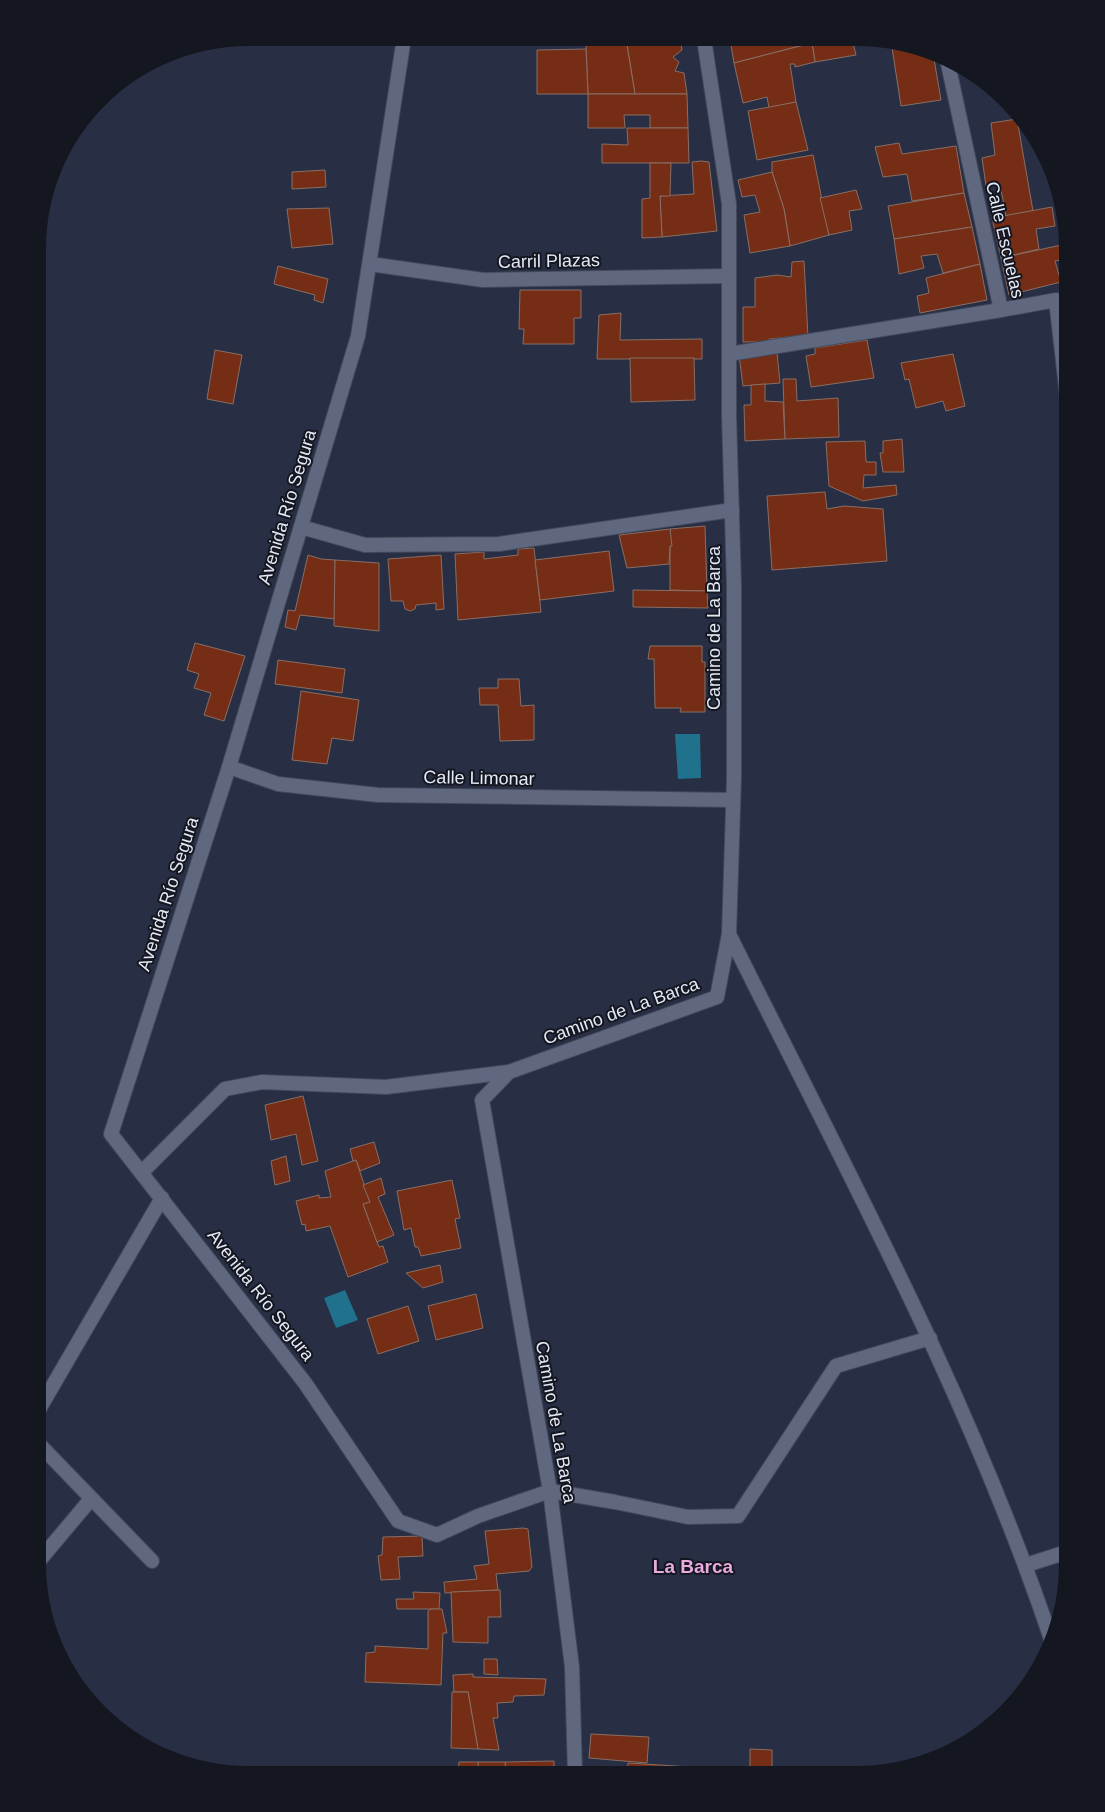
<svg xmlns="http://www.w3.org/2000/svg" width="1105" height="1812" font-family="Arial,sans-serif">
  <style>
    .water { fill: #1f718c }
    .building { fill: #752e15; stroke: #896e65 }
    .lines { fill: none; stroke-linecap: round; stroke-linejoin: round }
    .minor-casing { stroke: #43495a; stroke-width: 16 }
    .minor { stroke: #606880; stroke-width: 14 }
    .labels { text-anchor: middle; stroke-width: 4; stroke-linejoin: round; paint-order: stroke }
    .street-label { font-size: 18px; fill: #e4e9f6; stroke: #141720 }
    .neighbourhood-label { font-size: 19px; font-weight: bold; fill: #e8aadf; stroke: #141720 }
  </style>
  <rect width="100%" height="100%" fill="#282e43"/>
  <g class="water">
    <polygon points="675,734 700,734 701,778 678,779"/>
    <polygon points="345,1290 358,1320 336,1328 324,1298"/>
  </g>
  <g class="building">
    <polygon points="626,39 680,39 682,50 673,57 679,62 675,71 684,73 687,94 635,94"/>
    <polygon points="626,39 635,94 588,94 586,45"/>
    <polygon points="730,39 823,39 823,40 734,63"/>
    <polygon points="852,39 856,55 815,62 812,43 825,39"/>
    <polygon points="891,41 933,53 941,100 901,106"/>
    <polygon points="812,43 815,62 795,67 795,64 790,64 796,102 769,108 767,97 743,103 734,63"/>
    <polygon points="586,49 588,94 537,94 537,50"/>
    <polygon points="588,94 687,94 688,128 650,128 650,115 624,115 625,128 588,128"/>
    <polygon points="796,102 808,150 757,160 748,111"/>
    <polygon points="1017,119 1033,211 1006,216 1000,184 986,186 982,158 995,155 991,123"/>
    <polygon points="627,128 688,128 689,163 602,163 602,144 628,145"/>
    <polygon points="899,143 902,154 956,146 964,193 912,201 907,174 883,177 875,147"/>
    <polygon points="813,155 829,235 790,246 784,209 772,172 772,162"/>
    <polygon points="701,161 709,162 717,231 662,237 660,196 694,194 692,162"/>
    <polygon points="650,163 671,163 670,196 660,196 662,237 642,238 642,199 650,198"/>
    <polygon points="325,170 326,187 292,189 292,172"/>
    <polygon points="772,172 784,209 790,246 750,253 744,215 760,212 755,195 742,197 738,180"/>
    <polygon points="856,190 862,209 849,211 852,230 829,235 820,198"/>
    <polygon points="964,193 972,227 894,239 888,206"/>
    <polygon points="1052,207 1055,226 1036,229 1039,249 1001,258 992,218"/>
    <polygon points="329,208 333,244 292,248 287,209"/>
    <polygon points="972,227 980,264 943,273 937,254 921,256 924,268 899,274 894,239"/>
    <polygon points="1066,244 1067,259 1055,261 1061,282 1009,295 1001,258"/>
    <polygon points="804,261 808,337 798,336 769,339 768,342 743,342 743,307 755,307 755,278 777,275 791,277 792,262"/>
    <polygon points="980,264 987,300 920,313 917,296 929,293 926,278"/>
    <polygon points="278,266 328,279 323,303 314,300 315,295 274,284"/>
    <polygon points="520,290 581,290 581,318 574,318 574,344 523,344 524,329 519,329"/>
    <polygon points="621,313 620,340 702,339 702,359 597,359 599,315"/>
    <polygon points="867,340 874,378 811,387 806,356 815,354 815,348"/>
    <polygon points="215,350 242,355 233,404 207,399"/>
    <polygon points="777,352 780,383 743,386 739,355"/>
    <polygon points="953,354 965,406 946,411 943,401 916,408 909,379 905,380 901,363"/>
    <polygon points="630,358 694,358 695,400 631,402"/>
    <polygon points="783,379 796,379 797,401 838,398 839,437 785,439"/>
    <polygon points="765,384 765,401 783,402 785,439 745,441 744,405 751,405 751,385"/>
    <polygon points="902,439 904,472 883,472 880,453 883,453 883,441"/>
    <polygon points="865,441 866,462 876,462 876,475 864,475 863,488 896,485 897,495 863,501 829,486 826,442"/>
    <polygon points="825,492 827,509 844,506 883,509 887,561 772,570 767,496"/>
    <polygon points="705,526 707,591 670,590 670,529"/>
    <polygon points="670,529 672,546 670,546 669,564 627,568 619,535"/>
    <polygon points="534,548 541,612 458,620 455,554 484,552 484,559 518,555 518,549"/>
    <polygon points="609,551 614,591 540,600 535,560"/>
    <polygon points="308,555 321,559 335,560 335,619 300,615 296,630 285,627 288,610 295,611"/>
    <polygon points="441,555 444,609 436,610 436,603 416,605 415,609 410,611 405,609 403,601 391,601 388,559"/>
    <polygon points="335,560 379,563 379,631 334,626"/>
    <polygon points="633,590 707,591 708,608 633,607"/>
    <polygon points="195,643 245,656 224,721 204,715 211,693 194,688 199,674 187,670"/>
    <polygon points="650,646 702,646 702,662 705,662 705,712 680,712 681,708 655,708 654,659 648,659"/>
    <polygon points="278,660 345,669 342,693 275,684"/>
    <polygon points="498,679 519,679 521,706 534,705 534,740 500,741 498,705 480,705 479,688 498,688"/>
    <polygon points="301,691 359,700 353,741 332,738 327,764 292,760"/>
    <polygon points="303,1096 318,1161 302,1165 296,1134 271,1140 265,1105"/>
    <polygon points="374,1142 380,1163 360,1171 356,1160 353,1161 350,1149"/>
    <polygon points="286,1156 290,1181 275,1185 271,1161"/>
    <polygon points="356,1160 370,1202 363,1204 379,1247 383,1246 388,1262 348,1277 330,1226 306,1231 305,1224 302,1225 296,1201 319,1195 319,1198 331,1197 325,1171"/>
    <polygon points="381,1178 385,1194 378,1197 394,1235 377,1242 363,1204 370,1202 363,1185"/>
    <polygon points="452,1180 460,1218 455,1219 461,1248 421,1256 418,1247 415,1247 411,1228 404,1230 397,1191"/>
    <polygon points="440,1265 443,1282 423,1288 406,1273"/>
    <polygon points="476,1294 483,1328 436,1340 428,1306"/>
    <polygon points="408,1306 419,1341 378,1354 367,1319"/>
    <polygon points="523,1528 528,1529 532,1567 529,1571 496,1574 498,1590 445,1593 444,1582 477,1579 474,1566 489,1564 485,1531"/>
    <polygon points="422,1536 423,1556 398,1557 400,1579 381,1580 378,1556 382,1555 383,1537"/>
    <polygon points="500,1590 501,1617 488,1617 488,1643 453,1642 451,1592"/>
    <polygon points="413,1592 440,1593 439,1609 397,1609 396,1599 414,1599"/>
    <polygon points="431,1609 442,1609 447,1633 443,1633 441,1685 365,1682 366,1653 375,1652 375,1646 428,1649 428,1611"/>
    <polygon points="484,1659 497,1659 498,1675 484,1674"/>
    <polygon points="473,1674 473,1677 546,1679 544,1695 514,1696 513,1702 497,1703 498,1718 493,1718 499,1750 478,1749 468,1692 454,1692 453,1675"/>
    <polygon points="452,1692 468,1692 478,1749 451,1748"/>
    <polygon points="591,1734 649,1737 647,1763 589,1758"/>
    <polygon points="750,1749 772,1750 772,1771 750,1770"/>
    <polygon points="554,1761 554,1774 506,1774 505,1762"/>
    <polygon points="459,1762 478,1762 480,1773 458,1773"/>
    <polygon points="478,1762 505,1762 506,1774 479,1773"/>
    <polygon points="628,1763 738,1770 738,1774 627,1774"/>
    <polygon points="605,1767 614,1767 613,1774 604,1774"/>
  </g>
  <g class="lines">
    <defs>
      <g id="minor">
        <polyline points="404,38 358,336 229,767 111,1134 305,1383 398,1521 437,1535 478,1516 550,1491 615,1502 688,1517 738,1516 836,1366 930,1338"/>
        <polyline points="947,59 1001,310 1056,300 1067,396"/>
        <polyline points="370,264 483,280 729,276"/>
        <polyline points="729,354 1001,310"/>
        <polyline points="301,527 365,545 499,544 732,510"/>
        <polyline points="229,767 278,784 378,795 733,800"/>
        <path d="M729,934c115,232 241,462 323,708"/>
        <polyline points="142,1172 225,1089 262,1082 386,1087 509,1072"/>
        <polyline points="38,1411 162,1198"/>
        <polyline points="38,1443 152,1561"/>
        <polyline points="38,1562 91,1499"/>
        <polyline points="1026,1565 1067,1552"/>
        <polyline points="575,1774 572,1667 550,1491 482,1100 509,1072 717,997 729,934 734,778 734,585 729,416 729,204 704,39"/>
      </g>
    </defs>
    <use href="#minor" class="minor-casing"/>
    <use href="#minor" class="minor"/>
  </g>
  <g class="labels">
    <g class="street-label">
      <text transform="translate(1005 240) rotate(77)" y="6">Calle Escuelas</text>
      <text transform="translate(549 261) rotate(-1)" y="6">Carril Plazas</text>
      <text transform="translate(287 507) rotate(-73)" y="6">Avenida Río Segura</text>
      <text transform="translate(714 628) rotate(-90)" y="6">Camino de La Barca</text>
      <text transform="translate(479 778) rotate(1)" y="6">Calle Limonar</text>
      <text transform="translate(168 894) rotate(-72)" y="6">Avenida Río Segura</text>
      <text transform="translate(621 1011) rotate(-20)" y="6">Camino de La Barca</text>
      <text transform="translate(261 1295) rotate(52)" y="6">Avenida Río Segura</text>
      <text transform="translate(556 1422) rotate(80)" y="6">Camino de La Barca</text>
    </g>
    <g class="neighbourhood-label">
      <text x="693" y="1573">La Barca</text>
    </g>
  </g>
  <path d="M0 0H1105V1812H0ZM248 46H857A202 202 0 0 1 1059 248V1564A202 202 0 0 1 857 1766H248A202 202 0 0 1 46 1564V248A202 202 0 0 1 248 46Z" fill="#141720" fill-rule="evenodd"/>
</svg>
